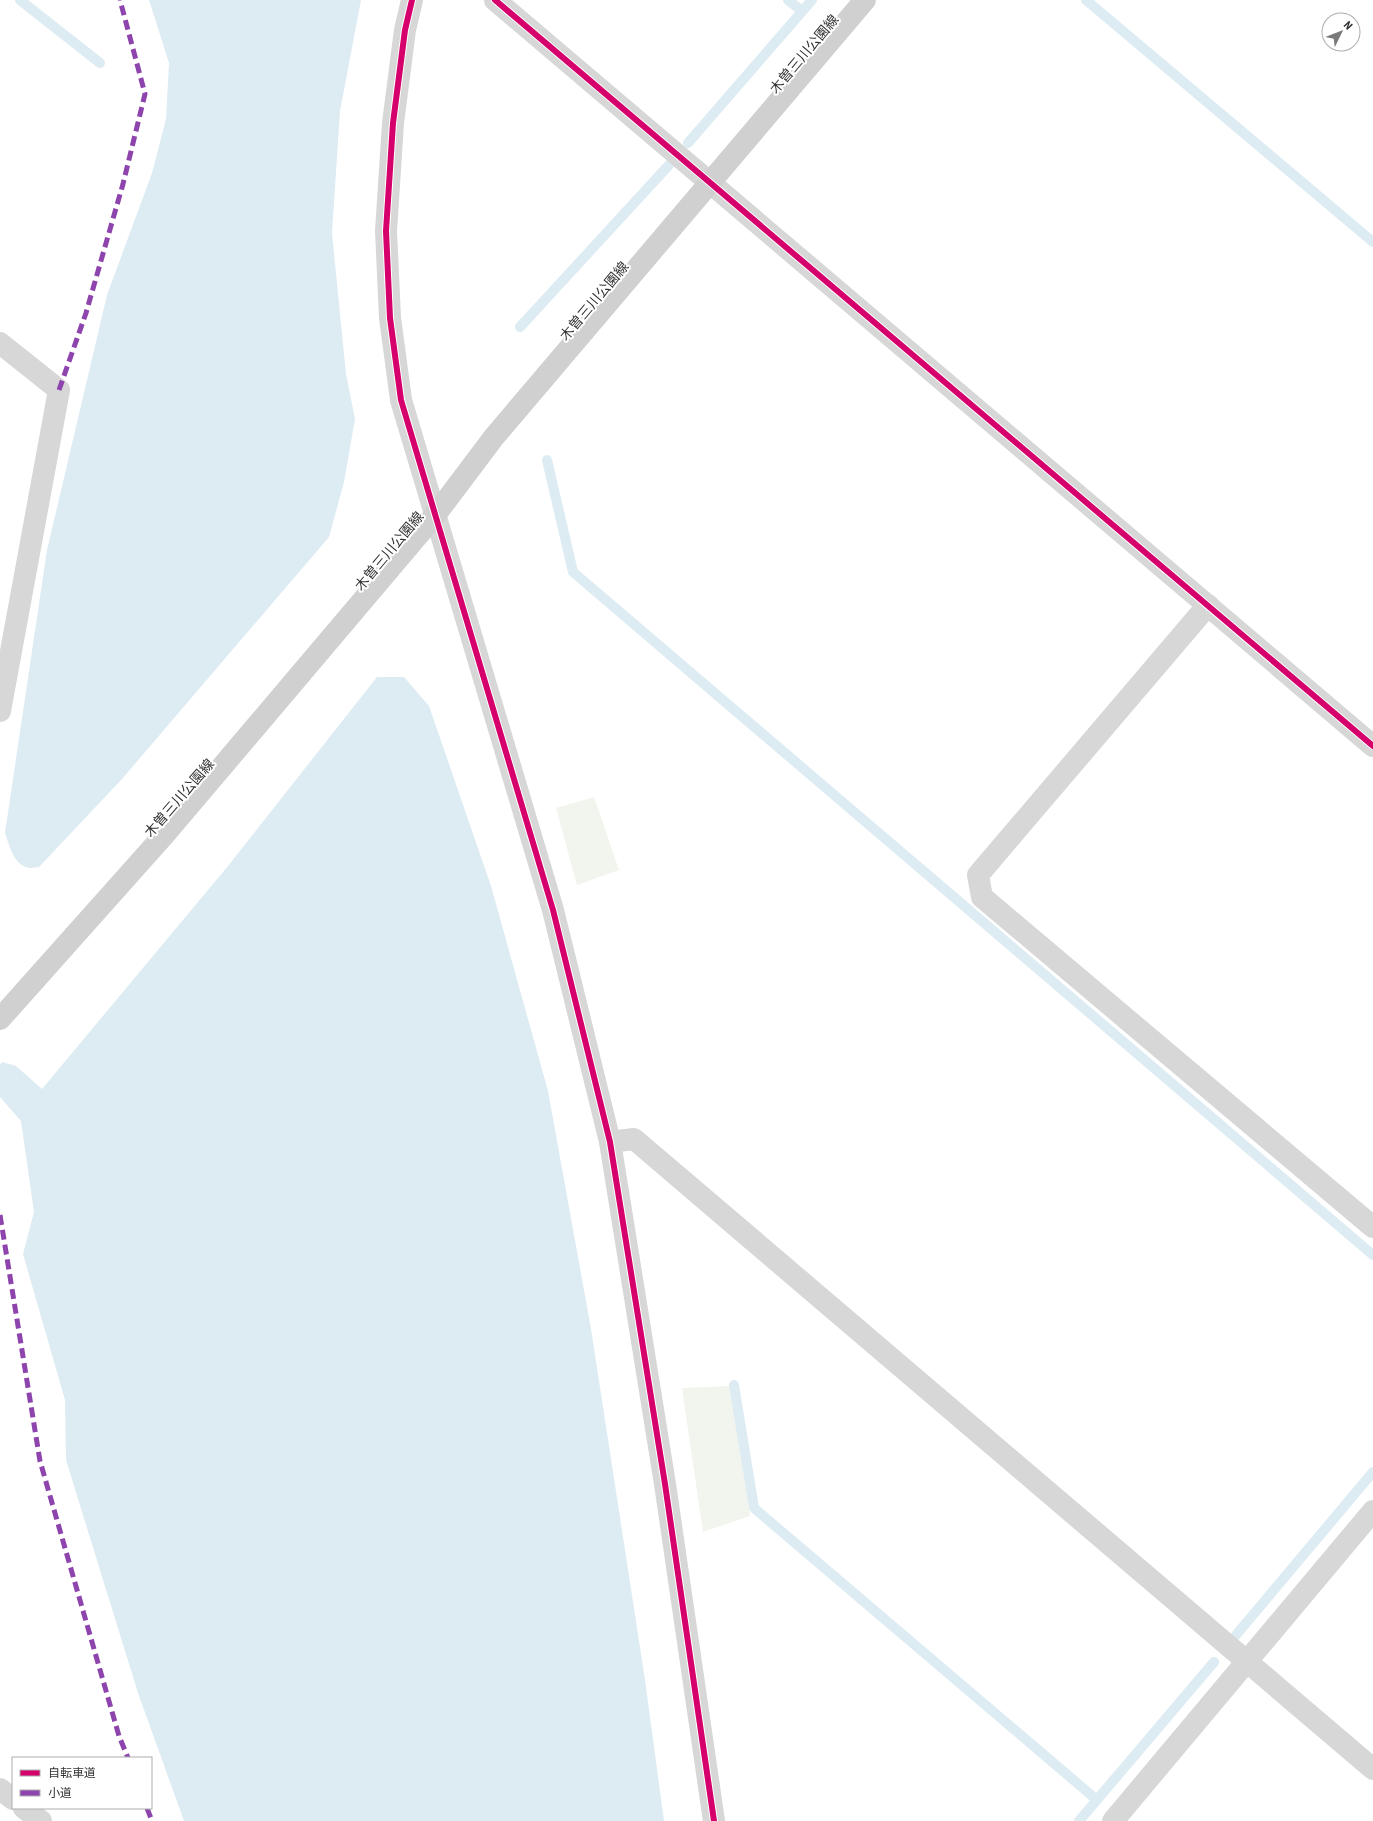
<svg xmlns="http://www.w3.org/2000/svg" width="1373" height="1821" font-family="'Roboto Condensed','Noto Sans JP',sans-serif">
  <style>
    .green { fill: #f1f5ed }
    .water { fill: #ddebf3 }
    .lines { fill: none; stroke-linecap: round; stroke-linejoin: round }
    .stream { stroke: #ddebf3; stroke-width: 10 }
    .minor { stroke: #d7d7d7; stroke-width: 22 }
    .tertiary { stroke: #d7d7d7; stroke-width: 22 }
    .secondary { stroke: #d0d0d0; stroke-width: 22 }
    .quiet { stroke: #8e44ad; stroke-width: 5; stroke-dasharray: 10 5; stroke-linecap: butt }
    .cycleway-casing { stroke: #fff; stroke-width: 8 }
    .cycleway { stroke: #d6006c; stroke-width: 6 }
    .labels { text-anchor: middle; stroke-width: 4; stroke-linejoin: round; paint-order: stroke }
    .street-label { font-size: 14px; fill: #333; stroke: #fff }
  </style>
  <rect width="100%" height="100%" fill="#fff"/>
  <g class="green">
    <polygon points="594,797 619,870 577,885 556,808"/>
    <polygon points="730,1386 750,1516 703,1532 682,1388"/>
  </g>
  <g class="water">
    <path d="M149,0h212l-21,111 -8,122 14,141 9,45 -11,63 -15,55 -207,242 -83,88c-3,0 -9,2 -13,0 -13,-4 -17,-23 -21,-34l42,-283 60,-255 45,-122 14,-54 3,-56z"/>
    <polygon points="377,677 404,677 429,706 491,886 548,1091 591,1329 645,1680 664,1821 184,1821 138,1693 66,1460 65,1400 23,1254 34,1212 21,1121 0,1097 0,1065 2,1062 16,1066 42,1089 228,866"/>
  </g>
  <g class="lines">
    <g class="stream">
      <polyline points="20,0 100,63"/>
      <polyline points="788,0 802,11"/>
      <polyline points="1086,0 1373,242"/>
      <polyline points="688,143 812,0"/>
      <polyline points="520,327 669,165"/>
      <polyline points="547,460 573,572 1373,1255"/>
      <polyline points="734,1385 754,1508 1097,1800"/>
      <polyline points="1236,1635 1373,1472"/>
      <polyline points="1079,1821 1214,1662"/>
    </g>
    <g class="minor">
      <polyline points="495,0 1373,746"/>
      <polyline points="0,343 59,390 0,711"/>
      <polyline points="1208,605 978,875 982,897 1373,1227"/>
      <polyline points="610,1142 634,1139 1373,1769"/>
      <polyline points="0,1789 13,1799"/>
      <polyline points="24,1808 41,1821"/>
      <polyline points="1113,1821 1373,1511"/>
    </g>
    <polyline class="tertiary" points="412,0 405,30 393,123 386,231 390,318 401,400 553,910 610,1142 665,1484 714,1821"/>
    <polyline class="secondary" points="0,1019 165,834 436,514 494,437 865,0"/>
    <g class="quiet">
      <polyline points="59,390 86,313 123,184 145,94 120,0"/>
      <polyline points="0,1215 40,1461 119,1736 128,1758"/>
      <polyline points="147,1808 152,1821"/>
    </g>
    <defs>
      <g id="cycleway">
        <polyline points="412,0 405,30 393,123 386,231 390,318 401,400 553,910 610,1142 665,1484 714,1821"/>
        <polyline points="495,0 1373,746"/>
      </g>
    </defs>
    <use href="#cycleway" class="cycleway-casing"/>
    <use href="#cycleway" class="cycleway"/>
  </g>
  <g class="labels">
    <g class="street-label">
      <text transform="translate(804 54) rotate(-50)" y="5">木曽三川公園線</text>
      <text transform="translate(594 301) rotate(-50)" y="5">木曽三川公園線</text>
      <text transform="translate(389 551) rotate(-50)" y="5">木曽三川公園線</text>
      <text transform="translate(179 798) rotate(-49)" y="5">木曽三川公園線</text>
    </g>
  </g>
  <rect x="12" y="1757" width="140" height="52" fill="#ffffff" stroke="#adadad"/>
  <rect x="20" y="1770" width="20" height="6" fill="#d6006c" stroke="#adadad"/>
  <text x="48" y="1777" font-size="12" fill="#333333">自転車道</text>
  <rect x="20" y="1790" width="20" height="6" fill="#8e44ad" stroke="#adadad"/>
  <text x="48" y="1797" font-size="12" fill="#333333">小道</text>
  <g transform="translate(1341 32) rotate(47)"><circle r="19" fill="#ffffff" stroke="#adadad"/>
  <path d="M0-3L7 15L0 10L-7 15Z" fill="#7a7a7a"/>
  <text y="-6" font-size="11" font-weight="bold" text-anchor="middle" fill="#333333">N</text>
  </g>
</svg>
